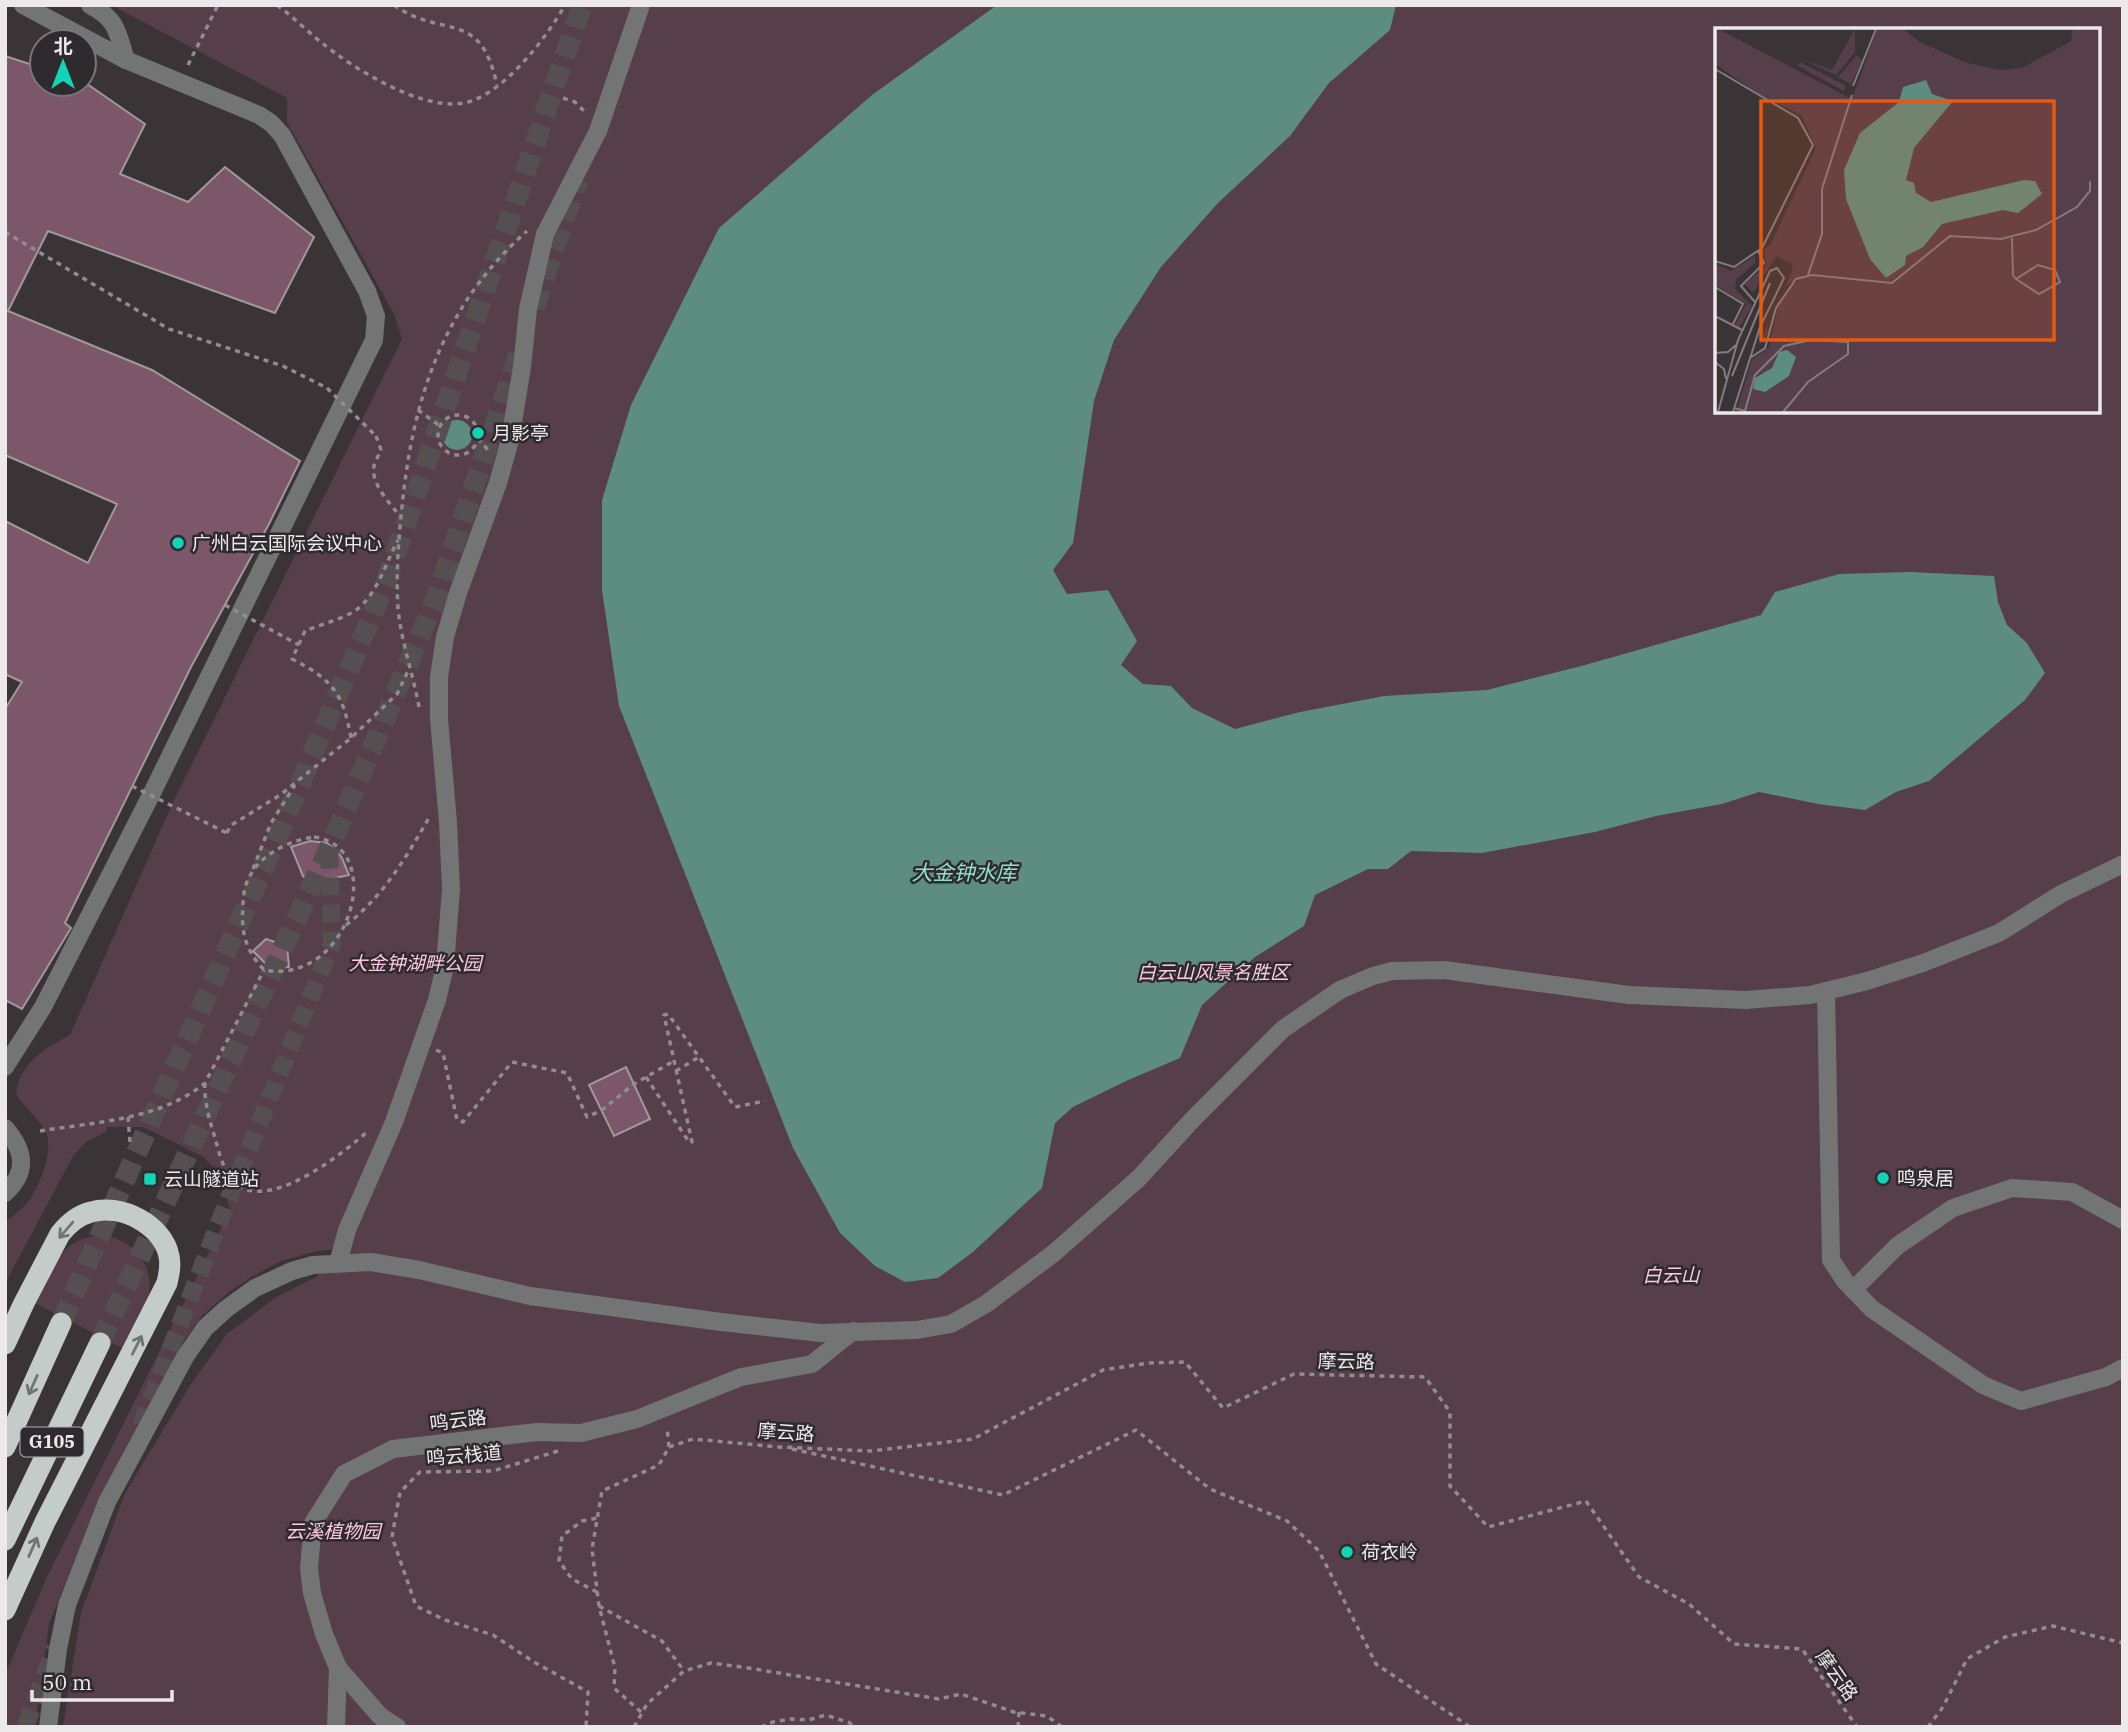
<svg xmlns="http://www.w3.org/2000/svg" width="2128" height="1732" font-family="'IBM Plex Serif','Noto Sans SC',serif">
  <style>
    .green { fill: #563e4a; fill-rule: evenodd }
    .water { fill: #5d8c80 }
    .building { fill: #7b5769; stroke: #9f999c; stroke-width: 2 }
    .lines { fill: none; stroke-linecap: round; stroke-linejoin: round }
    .major-tunnel { stroke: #554f52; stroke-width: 18; stroke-dasharray: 18 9; stroke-linecap: butt }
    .highway-tunnel { stroke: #554f52; stroke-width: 21; stroke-dasharray: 21 10; stroke-linecap: butt }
    .path { stroke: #918c8e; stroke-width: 3.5; stroke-dasharray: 5 5; stroke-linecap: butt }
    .minor { stroke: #727574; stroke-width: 18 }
    .highway { stroke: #c4ccc9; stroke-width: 21 }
    .path-bridge { stroke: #918c8e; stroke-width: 3.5; stroke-dasharray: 5 5; stroke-linecap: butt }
    .oneway { stroke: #727373 }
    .poi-dot { fill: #11d5b4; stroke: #2f2a2d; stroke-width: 2.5 }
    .labels { text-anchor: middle; stroke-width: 5; stroke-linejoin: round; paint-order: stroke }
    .shield { fill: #2f2a2d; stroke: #b4b0b2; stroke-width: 2 }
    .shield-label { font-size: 18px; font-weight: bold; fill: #ede9eb }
    .poi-label { font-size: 19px; fill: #ede9eb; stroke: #2f2a2d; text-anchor: start }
    .park-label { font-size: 19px; font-style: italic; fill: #fdc8e2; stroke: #2f2a2d }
    .street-label { font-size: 19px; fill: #ede9eb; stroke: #2f2a2d }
    .water-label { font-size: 21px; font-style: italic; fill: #8fe0cb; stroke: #2f2a2d }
    .inset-road { fill: none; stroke: #827c7f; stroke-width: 2 }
    .view { fill: #e8590c; fill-opacity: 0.15; stroke: #e8590c; stroke-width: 3.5 }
    .inset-edge { fill: none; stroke: #ede9eb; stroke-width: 3.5 }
  </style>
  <rect width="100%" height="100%" fill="#3a3437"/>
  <g class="green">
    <path d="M111,5h2012v1722h-2060l18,-114 44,-120 66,-109 36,-50 48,-36 41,-21 25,-28 -23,2 -37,10 -28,15 -24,16 -27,24 -19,26 -84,156 -50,126 -14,103h-30v-52l42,-98 176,-353 9,-10 -15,-42 -13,-15 -61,-30h-37l1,4 -21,11 -13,14 -68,128v-62c7,-6 15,-11 21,-18 13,-14 28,-53 20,-71 -7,-15 -21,-25 -30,-39 4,-32 28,-45 54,-59l105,-237 227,-459 -8,-25 -107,-192v-24zM1717,30h381v381h-381z"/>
    <path d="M105,1235c28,6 49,29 44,60 -2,12 -21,40 -27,53l-87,-45c17,-35 25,-67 70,-68z"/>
  </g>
  <g class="water">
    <polygon points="997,5 1396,5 1390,30 1329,83 1290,136 1218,203 1161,267 1114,340 1094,401 1073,543 1053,570 1067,594 1108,590 1137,641 1121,665 1143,684 1171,686 1192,708 1235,729 1300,712 1384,696 1487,690 1585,665 1761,615 1775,592 1839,574 1910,572 1994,576 1998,602 2007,625 2027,643 2045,673 2025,700 1929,781 1896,792 1865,810 1818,804 1759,792 1722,804 1656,816 1595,832 1482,853 1411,851 1388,869 1368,869 1315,895 1304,926 1255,957 1202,1005 1180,1058 1126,1081 1073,1107 1055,1123 1042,1188 973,1252 938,1278 905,1282 875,1266 840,1233 793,1148 619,706 602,590 602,500 631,405 719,228 872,95"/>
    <circle cx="457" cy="435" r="15"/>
  </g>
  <g class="building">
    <polygon points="5,56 42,68 42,84 87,84 145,124 120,174 188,202 225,167 314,237 275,313 48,231 8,311 152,370 300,461 269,524 191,667 65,923 71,928 22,1009 5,1000 5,709 22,682 5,674 5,521 88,563 117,504 5,455"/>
    <polygon points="310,841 327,843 336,850 342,858 349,875 316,882 307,879 303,876 291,847"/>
    <polygon points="266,939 287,946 289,967 281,968 266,964 253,951"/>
    <polygon points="626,1067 650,1119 614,1136 589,1085"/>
  </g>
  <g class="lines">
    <g class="major-tunnel">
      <polyline points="141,1426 217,1228 332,944 329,849"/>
      <polyline points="25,1727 55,1648"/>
    </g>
    <g class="highway-tunnel">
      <polyline points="534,308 578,179"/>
      <polyline points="61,1323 279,833 385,585 582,5"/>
      <polyline points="100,1343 329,849 435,601 522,345"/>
    </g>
    <g class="path">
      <path d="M277,5c16,12 30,26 45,38 32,26 104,71 146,59 37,-10 79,-65 97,-97"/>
      <path d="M394,5c49,35 86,2 103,80"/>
      <polyline points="188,65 218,5"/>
      <polyline points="563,98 575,102 585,112"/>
      <polyline points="5,232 169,329 283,366 327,388"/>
      <polyline points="418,410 440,426"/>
      <circle cx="458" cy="435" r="20"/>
      <path d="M376,436l5,14c-2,5 -6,11 -7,16 -4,17 17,39 27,51"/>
      <polyline points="478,438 488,450"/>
      <path d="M419,707c-6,-33 -18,-66 -21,-99 -2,-31 0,-61 3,-91 10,-112 39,-209 126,-286"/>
      <path d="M351,738c-8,-45 -18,-58 -59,-79l13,-28c16,-7 36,-11 51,-21 21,-15 30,-48 42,-70"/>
      <polyline points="227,833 230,826 280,795 351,738 397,694 410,667"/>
      <path d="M314,837c74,9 37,149 -50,133 -19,-21 -23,-37 -21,-64 0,-11 2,-23 8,-32 12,-21 40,-34 63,-37z"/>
      <polyline points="253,869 271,823 295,785"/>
      <path d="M346,925c37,-28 61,-69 84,-109"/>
      <polyline points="436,1050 443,1053 457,1120 463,1122 512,1062 567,1073 587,1117 602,1110 634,1084 674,1061"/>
      <polyline points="676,1071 699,1057"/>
      <polyline points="646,1077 689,1142 692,1142 664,1015 668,1014 735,1107 765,1101"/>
      <path d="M205,1083c-1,20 5,39 11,58 4,16 10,38 25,46 35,20 104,-35 128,-57"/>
      <polyline points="128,1117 130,1143"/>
      <path d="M40,1131c55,-9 120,-11 165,-48l59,-113"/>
      <polyline points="208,1185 228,1175"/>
      <polyline points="669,1447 693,1439 779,1447 871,1451 973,1439 1103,1370 1149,1363 1185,1362 1223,1408 1294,1374 1425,1377 1450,1412 1450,1486 1488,1527 1586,1501 1639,1577 1689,1604 1734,1644 1802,1649 1857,1727"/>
      <polyline points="792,1449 1003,1495 1136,1430 1210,1489 1287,1521 1319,1551 1376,1664 1470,1727"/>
      <polyline points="558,1451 493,1471 420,1472 400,1492 392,1537 416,1606 445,1620 493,1635 534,1662 588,1692 586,1727"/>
      <polyline points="597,1592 572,1579 559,1561 562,1536 582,1521 598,1518"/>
      <polyline points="599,1606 662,1641 684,1671"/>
      <polyline points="641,1712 614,1688 615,1668 599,1606 592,1549 602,1491 659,1465 669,1447 667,1427"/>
      <polyline points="634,1727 647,1704 684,1671 711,1663 742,1667 939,1699 961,1694 1014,1712 1047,1716 1062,1727"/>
      <polyline points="761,1727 773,1722 790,1719 808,1720 826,1715 850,1723 853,1727"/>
      <polyline points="1018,1727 1019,1712"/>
      <polyline points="1928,1727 1943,1707 1967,1659 2005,1637 2053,1626 2123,1643"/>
    </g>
    <g class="minor">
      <path d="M90,5c28,15 27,27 36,55"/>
      <polyline points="1826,991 1831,1260 1845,1281 1872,1309 1983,1385 2021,1401 2106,1377 2123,1368"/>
      <polyline points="5,1067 43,1007 152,793 374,340 376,316 367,291 282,135 271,123 259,115 126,60 23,5"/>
      <path d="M5,1128c19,22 24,43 0,65"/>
      <polyline points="338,1263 347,1230 394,1122 437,1000 445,966 451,889 448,822 439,719 439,677 445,637 458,593 498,483 510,440 522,367 528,309 545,234 598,131 641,5"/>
      <polyline points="1853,1290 1897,1246 1953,1208 2012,1188 2072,1192 2123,1220"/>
      <polyline points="48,1727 58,1649 67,1605 107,1502 185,1357 205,1328 226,1309 255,1288 292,1271 313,1265 371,1262 419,1270 530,1296 721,1322 820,1333 917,1330 951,1324 986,1304 1054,1253 1139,1178 1193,1119 1283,1029 1340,990 1373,976 1392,971 1444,970 1629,995 1746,1000 1810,995 1867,981 1923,963 1999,933 2061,894 2123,864"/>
      <polyline points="336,1727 338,1668"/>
      <polyline points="397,1727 380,1716 338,1668 324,1634 312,1593 309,1568 313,1523 344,1474 393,1449 537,1432 581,1433 637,1419 741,1377 812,1364 853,1331"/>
    </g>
    <g class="highway">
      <path d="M5,1344l19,-41 36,-69c8,-10 19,-19 31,-22 30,-9 72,13 78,44 2,10 0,18 -2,27l-122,239 -40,88"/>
      <polyline points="5,1447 61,1323"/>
      <polyline points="5,1540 100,1343"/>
    </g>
    <g class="path-bridge">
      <polyline points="327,388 376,436"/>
      <polyline points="225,605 299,645"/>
      <polyline points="132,786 227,833"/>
    </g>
  </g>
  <defs><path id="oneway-shaft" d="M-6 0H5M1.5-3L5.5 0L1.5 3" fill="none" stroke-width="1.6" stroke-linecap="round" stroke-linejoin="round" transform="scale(1.75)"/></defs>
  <g class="oneway">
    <use href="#oneway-shaft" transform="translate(66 1230) rotate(131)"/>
    <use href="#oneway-shaft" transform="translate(137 1345) rotate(-63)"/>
    <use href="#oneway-shaft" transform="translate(33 1385) rotate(114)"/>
    <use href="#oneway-shaft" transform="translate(33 1547) rotate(-66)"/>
  </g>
  <g class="poi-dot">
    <circle cx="478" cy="433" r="7"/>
    <circle cx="178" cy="543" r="7"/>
    <circle cx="1883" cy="1178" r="7"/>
    <rect x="143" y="1172" width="14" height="14" rx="3.5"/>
    <circle cx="1347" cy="1552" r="7"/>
  </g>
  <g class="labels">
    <rect class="shield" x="20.5" y="1427.5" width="63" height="29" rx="5"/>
    <g class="shield-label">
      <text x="52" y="1448">G105</text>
    </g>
    <g class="poi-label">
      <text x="492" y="440">月影亭</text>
      <text x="192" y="550">广州白云国际会议中心</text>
      <text x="1897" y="1185">鸣泉居</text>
      <text x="164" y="1186">云山隧道站</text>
      <text x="1361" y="1559">荷衣岭</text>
    </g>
    <g class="park-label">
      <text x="415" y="970">大金钟湖畔公园</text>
      <text x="1213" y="979">白云山风景名胜区</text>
      <text x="1671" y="1282">白云山</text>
      <text x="333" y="1538">云溪植物园</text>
    </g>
    <g class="street-label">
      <text transform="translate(1346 1361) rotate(1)" y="7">摩云路</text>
      <text transform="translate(458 1420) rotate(-7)" y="7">鸣云路</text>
      <text transform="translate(786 1432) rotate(4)" y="7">摩云路</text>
      <text transform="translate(464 1455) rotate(-5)" y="7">鸣云栈道</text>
      <text transform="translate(1837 1675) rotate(55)" y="7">摩云路</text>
    </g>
    <g class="water-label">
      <text x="964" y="880">大金钟水库</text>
    </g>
  </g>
  <g transform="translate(1715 28)">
    <rect width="385" height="385" fill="#3a3437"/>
    <path d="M140,1v23l-19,23 -35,-16 31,11zM162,1h26l17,13 47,21 33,7 22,-2 49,-27 2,-12h27v383h-364l16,-52 17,-13 9,-40 14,-22 15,-11 -21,12 -18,39 -3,17 -6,2 34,-75 -2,-6 -15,-7 -23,37 -8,-9 21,-19 -2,-15 7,-6 45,-96 -15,-33 -44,-22 -42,-29v-30l5,-4 132,69zM142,27l5,6 -11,23 -13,-7zM85,34l46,24 -2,5 -46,-25zM40,228v7l-19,17 -1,9 17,17 -13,22 -4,-3 11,-21 -31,-19v-21l16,7z" fill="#563e4a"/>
    <path d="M211,52l6,14 21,7 -39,47 -8,32 8,3 2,10 15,9 93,-22 11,1 7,13 -24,19 -15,-3 -61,14 -19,23 -17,9 -1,9 -19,13 -16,-19 -24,-60 -2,-29 16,-37 39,-31 4,-15zM72,322l9,7 -7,19 -24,16 -12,-3 2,-11 17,-10 7,-16z" fill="#5d8c80"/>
    <path class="inset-road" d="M0,41l83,49 15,27 -51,103 -28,19 -19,-6M138,58l23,-57M297,210l1,37 2,3 4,3 20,13 21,-12 -5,-12 -17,-5 -22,14M93,247l14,-41v-45l30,-94M0,259l28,17 -11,22M40,274l-14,-16 23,-23 -6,-12M0,288l27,14M0,325l13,-1 8,-7M35,330l15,-10 11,-40 20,-29 16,-4 80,8 58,-47 51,3 35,-9 41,-23 13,-16v-10M0,334l9,7 2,10M17,348l38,-93M19,380l11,3 10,-36 29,-29 27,-6 37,2v12l-40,28 -25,30M3,384l20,-72 32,-69 7,-3 7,10 -24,49 -27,85"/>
    <path class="view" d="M46,73h293v239h-293z"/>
    <rect width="385" height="385" class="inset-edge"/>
  </g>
  <rect width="2128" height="1732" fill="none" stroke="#ede9eb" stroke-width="14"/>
  <g transform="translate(63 63)"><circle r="33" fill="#2f2a2d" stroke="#7b7679" stroke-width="2"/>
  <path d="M0-5L12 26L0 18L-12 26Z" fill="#11d5b4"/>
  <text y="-10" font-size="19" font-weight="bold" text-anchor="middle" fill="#ede9eb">北</text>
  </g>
  <path d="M32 1690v10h140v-10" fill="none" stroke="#ede9eb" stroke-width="3.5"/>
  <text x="42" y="1690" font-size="21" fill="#ede9eb" stroke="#2f2a2d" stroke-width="5" paint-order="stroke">50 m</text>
</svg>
